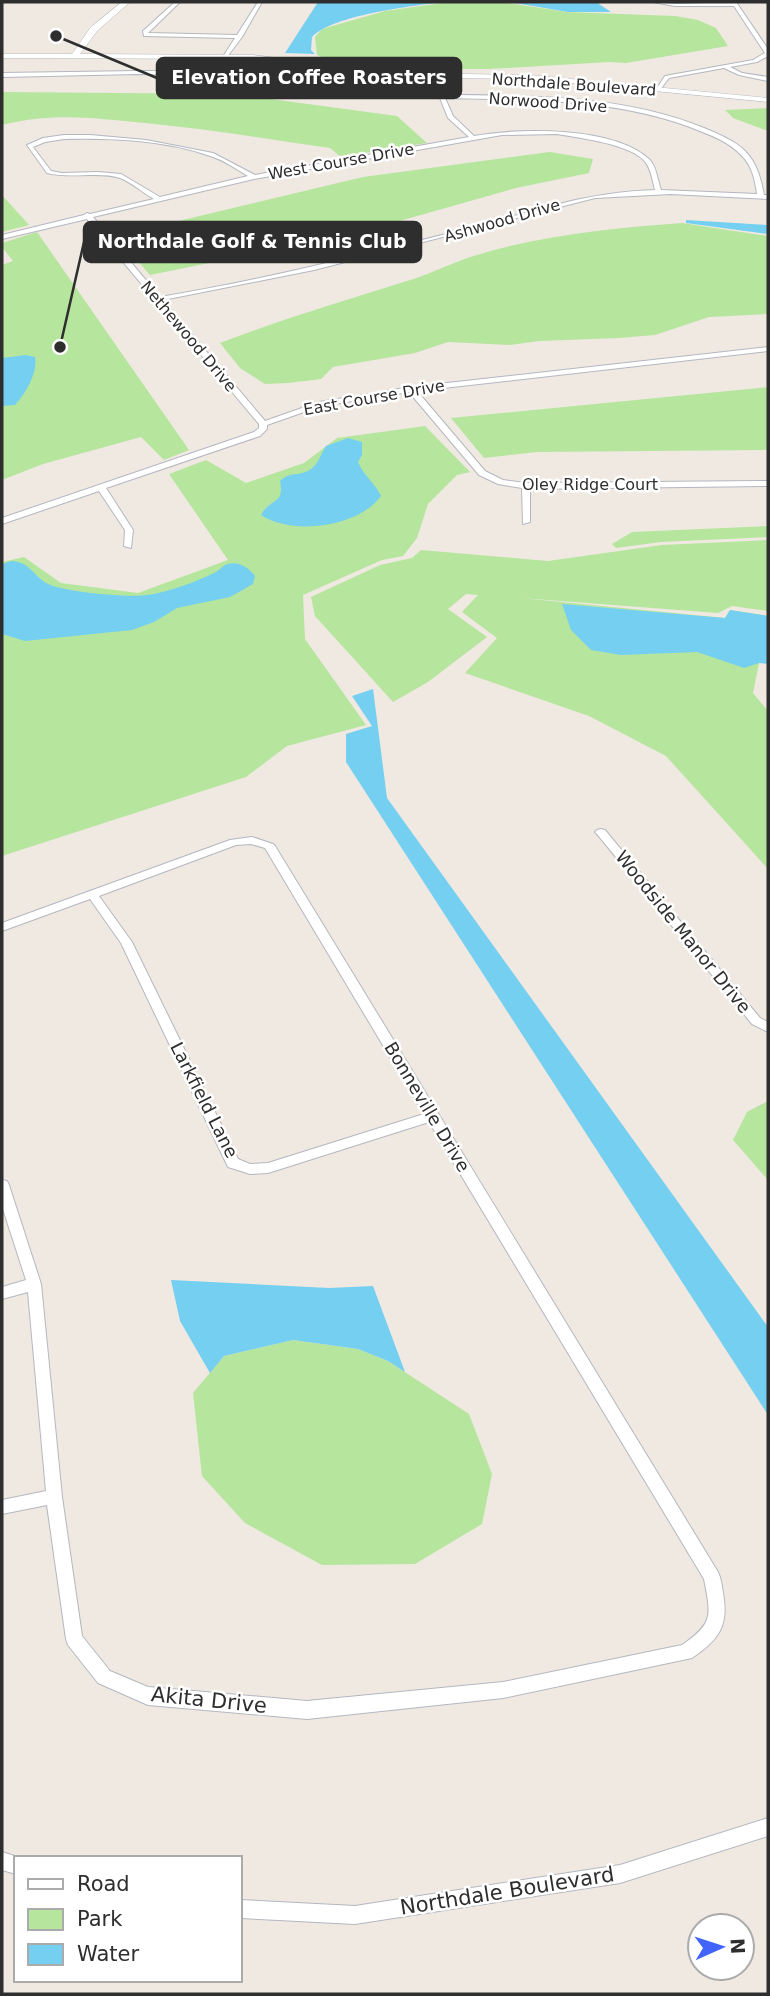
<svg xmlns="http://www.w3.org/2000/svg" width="770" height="1996" font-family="'DejaVu Sans',sans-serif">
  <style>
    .green { fill: #b6e59e }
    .water { fill: #75cff0 }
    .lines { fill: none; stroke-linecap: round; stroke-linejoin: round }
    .street-casing { stroke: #b4b7c1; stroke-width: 2 }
    .secondary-casing { stroke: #b4b7c1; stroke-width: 1 }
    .street { fill: #fff; fill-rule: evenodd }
    .secondary { fill: #fff; fill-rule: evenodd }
    .labels { text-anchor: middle; stroke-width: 5; stroke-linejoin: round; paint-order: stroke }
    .far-street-label { font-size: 16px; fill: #2e2e2e; stroke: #fff }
    .street-label { font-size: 18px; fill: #2e2e2e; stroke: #fff }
    .near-street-label { font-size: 21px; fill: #2e2e2e; stroke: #fff }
    .leader { fill: none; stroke: #2e2e2e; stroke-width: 2.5 }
    .callout-dot { fill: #2e2e2e; stroke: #fff; stroke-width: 2.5 }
    .callout { fill: #2e2e2e; stroke: #2e2e2e; stroke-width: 2.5 }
    .callout-label { font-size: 19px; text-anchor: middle; font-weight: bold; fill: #fff }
  </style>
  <rect width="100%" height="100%" fill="#efe9e1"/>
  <g class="green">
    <polygon points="449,2 502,2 567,12 675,16 698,20 716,28 728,46 626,63 609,62 489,69 372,69 340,65 317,55 315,37 322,29 385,11"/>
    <path d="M2,92l231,2 164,22 30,27 -86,14 -11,-9c-61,-9 -123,-19 -185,-25 -51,-5 -93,-11 -143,2z"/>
    <polygon points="768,108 768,131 733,118 725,110"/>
    <polygon points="550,152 593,159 589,173 516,188 357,233 150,275 116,236 363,177"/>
    <polygon points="2,195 29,225 2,232"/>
    <path d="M682,223l86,13v78l-59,3 -54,18 -36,3 -80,3 -29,4 -62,-3 -33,11 -82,14 -12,12 -33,4 -23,1 -25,-16 -20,-25c62,-24 124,-42 187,-62 24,-7 46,-19 70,-26 66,-20 136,-27 205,-32z"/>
    <polygon points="37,232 189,450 164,460 141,437 43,464 2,480 2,265 13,261 2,247 2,243"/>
    <polygon points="768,387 768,450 537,452 484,458 451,418"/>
    <polygon points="425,426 470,472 457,475 428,504 417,538 403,556 382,560 303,595 305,639 366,725 287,746 246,777 2,856 2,562 24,557 61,583 138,593 228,560 169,474 206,460 246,483 304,463 337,438"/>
    <polygon points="768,526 768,537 661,542 616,548 612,544 632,532"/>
    <polygon points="768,540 768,611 732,606 718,613 521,598 725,618 730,610 768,616 768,662 759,663 753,693 768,711 768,869 666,756 589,716 465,673 497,638 462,612 478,595 466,594 448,609 487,637 428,682 393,702 315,616 311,597 380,565 412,558 421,550 548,561 662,545"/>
    <polygon points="768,1101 768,1180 733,1140 747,1112"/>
    <polygon points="293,1340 358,1349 388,1361 469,1414 492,1474 482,1524 415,1564 322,1565 245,1523 202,1476 193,1393 224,1356"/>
  </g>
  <g class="water">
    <path d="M318,2h125c-31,4 -110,13 -131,35l-1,13 4,4 -30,-1z"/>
    <polygon points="509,2 596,2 611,12 568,12"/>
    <polygon points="686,220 768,225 768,234 686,223"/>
    <path d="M26,355l9,2c3,16 -10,37 -20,48l-13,1v-48z"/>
    <path d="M348,438l14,4v13l-4,7c6,14 17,21 23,34 -22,31 -89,40 -120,19 9,-17 24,-10 19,-34 9,-9 17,-5 28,-10 10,-5 12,-16 18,-25z"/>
    <path d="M11,561c19,1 21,13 35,22 15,9 84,15 102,12 21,-3 47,-13 66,-22 5,-2 9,-8 14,-9 11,-3 21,4 27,12l-2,8 -23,13 -53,11 -23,14 -22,8 -107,11 -23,-7v-70z"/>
    <polygon points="562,604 725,618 730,610 768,616 768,664 759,663 744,668 697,652 621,655 591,650 571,630"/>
    <polygon points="373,689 387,798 768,1327 768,1415 346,762 346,734 372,726 352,696"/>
    <polygon points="171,1280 329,1288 373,1286 405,1372 388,1361 358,1349 293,1340 224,1356 210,1373 180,1321"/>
  </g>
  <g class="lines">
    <defs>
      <g id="street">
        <polygon points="175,2 180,2 148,33 237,35 258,2 262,2 242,37 227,57 224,55 235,38 144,36 143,31"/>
        <polygon points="653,2 675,4 736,2 768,49 768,56 757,62 730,67 742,73 768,77 768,81 739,75 724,68 669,78 659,91 655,91 665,76 753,60 765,53 734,6 675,6"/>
        <path d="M138,71c34,0 68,0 101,3 45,5 88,15 132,18 111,8 228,-7 333,36 14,6 30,12 41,23 12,12 16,28 19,44h4v4l-97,-5 -76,4 -281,72 -151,30 102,121 54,-19 92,-15 357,-40v4l-351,40 68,80 18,9 23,3 242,-2v5l-238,3v33l-7,2 -1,-36 -24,-4 -19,-9 -70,-83 -88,14 -54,19v4l-7,7 -154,52 27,42 -2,18 -7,-2 1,-16 -26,-39 -97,33v-6l252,-86 5,-4v-4l-172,-205 -85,20v-4l82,-20 3,-2 3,1 64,-15c-11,-6 -23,-17 -34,-21 -20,-7 -50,1 -73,-5l-20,-28 16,-7 21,-3h26l56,5 67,13 42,22 214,-38 -21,-19 -8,-20 -87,-4 -134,-18 -81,-2 -136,3v-4zM445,98c85,2 175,0 255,33 15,6 30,12 41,24 11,10 14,25 16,39l-96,-4c-3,-9 -5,-24 -11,-30 -36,-34 -130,-32 -176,-24l-21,-20zM557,134c22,4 76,10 89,29 5,7 7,19 9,27 -71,2 -125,23 -193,40 -100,25 -200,50 -302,67l-67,-80 161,-38 248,-44zM64,139c48,-1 101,1 146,17 14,4 26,13 38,20l-88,21 -39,-23 -23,-2 -36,1 -11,-2 -18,-24 12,-5z"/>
        <polygon points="601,829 605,830 760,1018 768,1022 768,1032 752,1024 597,834 595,832 597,830"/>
        <path d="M252,837l21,7 2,2 443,726c3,6 4,14 5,21 6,33 -4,47 -31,65l-189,40 -196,21 -159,-14 -50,-22 -30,-38 -2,-6 -19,-134 -45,9v-14l44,-9 -18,-199 -26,7v-12l24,-7 -24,-74v-26l5,1 2,4 32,99 21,213 20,139 28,35 38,16 159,14 196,-19 179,-37c32,-22 29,-30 22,-66l-275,-457 -161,51 -18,1 -22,-7 -107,-224 -31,-44 -88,32v-8l228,-83zM251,844l14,4 159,266 -156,49 -18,1 -12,-5 -106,-217 -33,-46 137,-51z"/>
        <polygon points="768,1818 768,1836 620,1883 355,1924 240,1918 240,1900 355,1906 620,1865"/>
        <polygon points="2,1852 21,1858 16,1858 16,1874 2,1870"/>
      </g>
      <polygon id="secondary" points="122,2 130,2 97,31 80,54 253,55 395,73 529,75 768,98 768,102 529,79 395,77 253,59 2,58 2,54 72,54 91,27"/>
    </defs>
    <use href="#street" class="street-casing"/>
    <use href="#secondary" class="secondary-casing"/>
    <use href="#street" class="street"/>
    <use href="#secondary" class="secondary"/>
  </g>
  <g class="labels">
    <g class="far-street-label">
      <text transform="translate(574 84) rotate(4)" y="6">Northdale Boulevard</text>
      <text transform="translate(548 102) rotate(4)" y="6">Norwood Drive</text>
      <text transform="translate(341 161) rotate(-10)" y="6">West Course Drive</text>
      <text transform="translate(502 220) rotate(-16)" y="6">Ashwood Drive</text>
      <text transform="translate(189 336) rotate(50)" y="6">Nethewood Drive</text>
      <text transform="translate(374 397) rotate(-10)" y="6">East Course Drive</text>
      <text x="590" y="490">Oley Ridge Court</text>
    </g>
    <g class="street-label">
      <text transform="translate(683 932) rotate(51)" y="6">Woodside Manor Drive</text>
      <text transform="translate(204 1100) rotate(63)" y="6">Larkfield Lane</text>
      <text transform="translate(427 1107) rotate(59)" y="6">Bonneville Drive</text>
    </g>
    <g class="near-street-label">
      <text transform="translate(209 1700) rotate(6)" y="7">Akita Drive</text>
      <text transform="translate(507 1891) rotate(-9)" y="7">Northdale Boulevard</text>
    </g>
  </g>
  <path class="leader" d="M56 36L157 78M60 347L84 242"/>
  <g class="callout-dot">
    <circle cx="56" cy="36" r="7"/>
    <circle cx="60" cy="347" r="7"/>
  </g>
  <g class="callout">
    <rect x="157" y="58" width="304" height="40" rx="7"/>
    <rect x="84" y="222" width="337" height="40" rx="7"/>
  </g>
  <g class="callout-label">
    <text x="309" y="84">Elevation Coffee Roasters</text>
    <text x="252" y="248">Northdale Golf &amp; Tennis Club</text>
  </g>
  <rect width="770" height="1996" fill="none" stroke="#2e2e2e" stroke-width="7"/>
  <rect x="14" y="1856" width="228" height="126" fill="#ffffff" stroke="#ababab" stroke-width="2"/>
  <rect x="28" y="1879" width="35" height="10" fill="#ffffff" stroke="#ababab" stroke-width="2"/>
  <text x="77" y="1891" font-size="21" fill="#2e2e2e">Road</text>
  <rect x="28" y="1909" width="35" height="21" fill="#b6e59e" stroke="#ababab" stroke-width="2"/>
  <text x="77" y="1926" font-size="21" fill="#2e2e2e">Park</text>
  <rect x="28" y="1944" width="35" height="21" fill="#75cff0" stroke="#ababab" stroke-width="2"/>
  <text x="77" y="1961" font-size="21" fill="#2e2e2e">Water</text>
  <g transform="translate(721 1947) rotate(87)"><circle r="33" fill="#ffffff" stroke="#ababab" stroke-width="2"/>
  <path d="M0-5L12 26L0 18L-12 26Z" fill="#4264fb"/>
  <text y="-10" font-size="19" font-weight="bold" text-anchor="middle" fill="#2e2e2e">N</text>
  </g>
</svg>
